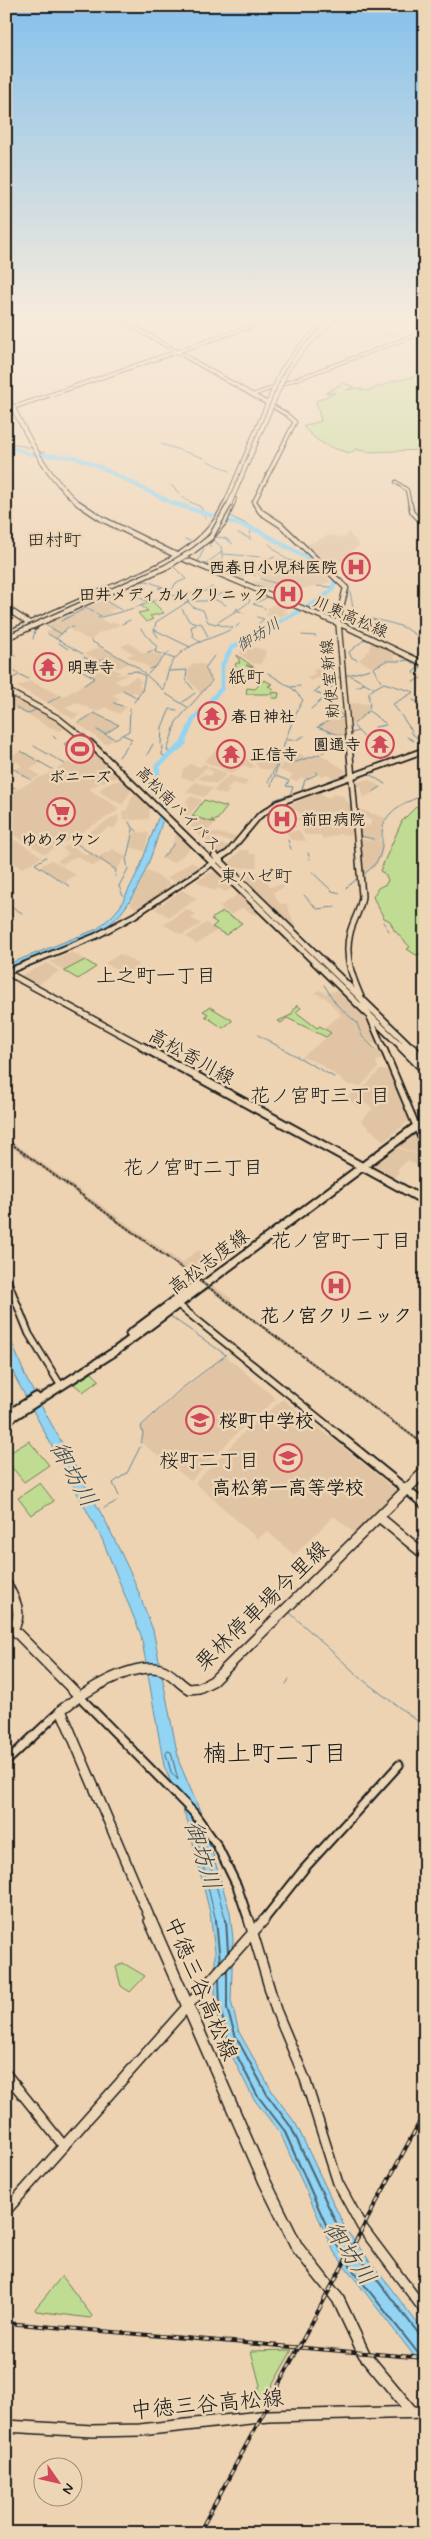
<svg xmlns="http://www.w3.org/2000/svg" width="431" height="2539" font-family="Mynerve,'Klee One',sans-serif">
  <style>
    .built { fill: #e0c4a3 }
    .green { fill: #c0dc93; stroke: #6e7c58 }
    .water { fill: #92d4f3; stroke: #638a9d }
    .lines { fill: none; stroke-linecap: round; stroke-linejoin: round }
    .shore-far1 { stroke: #4b6672; stroke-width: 1 }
    .shore { stroke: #4b6672; stroke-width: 2 }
    .stream { stroke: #638a9d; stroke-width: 1 }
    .river-far2 { stroke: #92d4f3; stroke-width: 4 }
    .river-far1 { stroke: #92d4f3; stroke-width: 4.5 }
    .river { stroke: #92d4f3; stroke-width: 5.5 }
    .minor-far5-casing { stroke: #1c1c1c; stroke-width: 4.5 }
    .minor-far4-casing { stroke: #1c1c1c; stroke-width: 5.5 }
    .minor-far3-casing { stroke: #1c1c1c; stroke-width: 8 }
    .minor-far2-casing { stroke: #1c1c1c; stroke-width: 9 }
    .minor-far1-casing { stroke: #1c1c1c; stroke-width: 11 }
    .minor-casing { stroke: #1c1c1c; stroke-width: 12 }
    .major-far5-casing { stroke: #1c1c1c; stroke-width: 5 }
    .major-far4-casing { stroke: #1c1c1c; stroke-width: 7 }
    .major-far3-casing { stroke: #1c1c1c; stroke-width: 8 }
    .major-far2-casing { stroke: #1c1c1c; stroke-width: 11 }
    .major-far1-casing { stroke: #1c1c1c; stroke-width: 12 }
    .major-casing { stroke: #1c1c1c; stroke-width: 14 }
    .highway-far3-casing { stroke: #1c1c1c; stroke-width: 5.5 }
    .highway-far2-casing { stroke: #1c1c1c; stroke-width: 7 }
    .highway-far1-casing { stroke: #1c1c1c; stroke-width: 9 }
    .highway-casing { stroke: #1c1c1c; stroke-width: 11 }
    .minor-far5 { stroke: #edd6b6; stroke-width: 2.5 }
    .minor-far4 { stroke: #edd6b6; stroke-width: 3 }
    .minor-far3 { stroke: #edd6b6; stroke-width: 4.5 }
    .minor-far2 { stroke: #edd6b6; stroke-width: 5.5 }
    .minor-far1 { stroke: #edd6b6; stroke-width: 7 }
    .minor { stroke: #edd6b6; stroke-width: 9 }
    .major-far5 { stroke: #edd6b6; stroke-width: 3 }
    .major-far4 { stroke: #edd6b6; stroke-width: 4.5 }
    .major-far3 { stroke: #edd6b6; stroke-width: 5 }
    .major-far2 { stroke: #edd6b6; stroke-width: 7 }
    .major-far1 { stroke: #edd6b6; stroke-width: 9 }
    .major { stroke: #edd6b6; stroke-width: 11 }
    .highway-far3 { stroke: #edd6b6; stroke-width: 4 }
    .highway-far2 { stroke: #edd6b6; stroke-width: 4.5 }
    .highway-far1 { stroke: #edd6b6; stroke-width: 5.5 }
    .highway { stroke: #edd6b6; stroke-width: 8 }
    .rail-far1-casing { stroke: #1c1c1c; stroke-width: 2 }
    .rail-casing { stroke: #1c1c1c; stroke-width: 4 }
    .rail-far1 { stroke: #edd6b6; stroke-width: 1; stroke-dasharray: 2; stroke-linecap: butt }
    .rail { stroke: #edd6b6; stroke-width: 2; stroke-dasharray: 5.5; stroke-linecap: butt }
    .highway-bridge-far1-casing { stroke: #1c1c1c; stroke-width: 5.5; stroke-linecap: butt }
    .highway-bridge-casing { stroke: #1c1c1c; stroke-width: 7; stroke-linecap: butt }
    .highway-bridge-far1 { stroke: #edd6b6; stroke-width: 4 }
    .highway-bridge { stroke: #edd6b6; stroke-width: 4.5 }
    .labels { text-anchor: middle; stroke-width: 5; stroke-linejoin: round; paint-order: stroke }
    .far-poi-label { font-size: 16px; font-weight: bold; fill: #1c1c1c; stroke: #edd6b6; text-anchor: start }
    .far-street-label { font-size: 16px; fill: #1c1c1c; stroke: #edd6b6 }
    .far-water-label { font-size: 16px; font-style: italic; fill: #3a4a52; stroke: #edd6b6 }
    .far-quarter-label { font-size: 18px; fill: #1c1c1c; stroke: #edd6b6 }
    .street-label { font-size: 19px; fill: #1c1c1c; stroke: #edd6b6 }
    .poi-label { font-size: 19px; font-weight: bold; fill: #1c1c1c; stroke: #edd6b6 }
    .neighbourhood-label { font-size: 20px; fill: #1c1c1c; stroke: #edd6b6 }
    .near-street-label { font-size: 22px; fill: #1c1c1c; stroke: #edd6b6 }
    .near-water-label { font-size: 24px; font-style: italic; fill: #3a4a52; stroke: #edd6b6 }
    .near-neighbourhood-label { font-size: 24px; fill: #1c1c1c; stroke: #edd6b6 }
  </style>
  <rect width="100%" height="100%" fill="#eed3b2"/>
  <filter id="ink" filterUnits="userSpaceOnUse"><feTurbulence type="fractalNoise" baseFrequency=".02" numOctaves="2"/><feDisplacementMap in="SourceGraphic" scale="10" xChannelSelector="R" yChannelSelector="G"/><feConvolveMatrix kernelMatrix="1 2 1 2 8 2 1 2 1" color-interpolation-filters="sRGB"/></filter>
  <g filter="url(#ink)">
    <g class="built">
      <polygon points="348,532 360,546 351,551 350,560 344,564 339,562 336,565 323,561 306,545 330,535 345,538"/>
      <polygon points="218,559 224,559 223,564 243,567 244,580 225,573 223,564 224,573 211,568 213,563"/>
      <polygon points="291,561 322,571 331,582 302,589 286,584 277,584 266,590 251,584 255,581 264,581 255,573"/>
      <polygon points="123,592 128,595 106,600 118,608 108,610 112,613 99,618 110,624 115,622 121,625 97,634 91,641 67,628 64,633 56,638 46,632 53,629 45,625"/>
      <polygon points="279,601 291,606 285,610 281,610 289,613 281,617 273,614 268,617 265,615 269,612 266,609"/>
      <polygon points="371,641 399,654 393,656 396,660 385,661 372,667 359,660 369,651"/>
      <polygon points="129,643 143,653 148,652 164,657 155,666 149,667 127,656 134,654 121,646"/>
      <polygon points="249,646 266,650 264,657 269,659 263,658 261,664 251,663 239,653"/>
      <polygon points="99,647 130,663 118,668 85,654"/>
      <polygon points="330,659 334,673 331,680 317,678 312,681 306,678 315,674 313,670 319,667 318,662"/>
      <polygon points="194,663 206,665 203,668 211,679 201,694 188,679 189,669"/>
      <polygon points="111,668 121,672 115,675 128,674 115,681 122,685 136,677 140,679 138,681 143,681 139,684 140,688 143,688 140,694 135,692 131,694 124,690 113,695 120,699 115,703 130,708 127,707 119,714 105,707 96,712 76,702 65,708 79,715 73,719 49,704 95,679 90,674"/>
      <polygon points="31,681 61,696 48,703 17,687"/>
      <polygon points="6,697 10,699 15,697 37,709 66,728 59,731 45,725 27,714 37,709 26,714 6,703"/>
      <polygon points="348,703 369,704 367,712 353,724 350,722"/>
      <polygon points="94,713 118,725 105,734 114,740 105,744 78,723"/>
      <polygon points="340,719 345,721 346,735 342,736 318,727 327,721"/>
      <polygon points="270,745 283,750 275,770 260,769 252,759 271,752 267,747"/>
      <polygon points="238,746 245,756 237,757 233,752 226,754 231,759 245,757 255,767 249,768 245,765 231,773 204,761 218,748 222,750"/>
      <polygon points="291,748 307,758 320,754 347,771 334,779 327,774 321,777 316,772 306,779 301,777 297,781 289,779 293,775 279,770 282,763 288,765 294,763 284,759"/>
      <polygon points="21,751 41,763 30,769 40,776 32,780 15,769 22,766 17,762 10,764 6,761 6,758"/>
      <polygon points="94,751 121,776 100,783 89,789 119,808 117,811 45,854 6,830 6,795 55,770 64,775 55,770 69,762 73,765 78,762 74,759"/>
      <polygon points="204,763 208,766 193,781 181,777 183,770 190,764 200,767"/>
      <polygon points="210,767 227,773 217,784 198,779 203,774 210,776 214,772 208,769"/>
      <polygon points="229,775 248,782 245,786 233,783 226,789 230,790 225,795 213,791"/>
      <polygon points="124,779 133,788 122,805 100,792 101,788 107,784"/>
      <polygon points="368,779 381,787 364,798 361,786 355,786 355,783"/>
      <polygon points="195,782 213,788 204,797 186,792"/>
      <polygon points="319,792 327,798 332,796 333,793 344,797 352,807 354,835 339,834 323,839 321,835 305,835 301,828 306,828 306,825 299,824 309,824 309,822 301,819 296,820 295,819 301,817 299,812 295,810 289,812 285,808"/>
      <polygon points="138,793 150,805 149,819 130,820 127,810 129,820 124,819 122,812 127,810 132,796"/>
      <polygon points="191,796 202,800 184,820 179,816 189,803 185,802"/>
      <polygon points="280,807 297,827 288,830 289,832 299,830 306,841 291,840 285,830 287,829 270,818 270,814"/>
      <polygon points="358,809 386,818 379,841 383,845 380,859 375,867 363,874 360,839 370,841 372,839 360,836 359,823 370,826 372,820 358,815"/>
      <polygon points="118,815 119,820 114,829 110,827 93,837 87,833"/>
      <polygon points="191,817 200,819 215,823 202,838 187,823"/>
      <polygon points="137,832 149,833 145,851 130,847 134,834"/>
      <polygon points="178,832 192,847 174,863 162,858 174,845 172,843"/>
      <polygon points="211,832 239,837 235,842 217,838 214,843 231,846 218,853 205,841"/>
      <polygon points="7,835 41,856 40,858 22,868 14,863 6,866"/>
      <polygon points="69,844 86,855 91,853 98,857 113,849 126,857 116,870 102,861 93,866 77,856 62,864 57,861 69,854 62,848"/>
      <polygon points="241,850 249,850 249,854 256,854 257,867 234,868 228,862"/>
      <polygon points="52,860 71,872 76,875 65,882 40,866"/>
      <polygon points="191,862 200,867 178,883 167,878"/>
      <polygon points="268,868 273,868 274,871 269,872 270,876 276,875 279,878 267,881 270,887 282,884 284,888 273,892 280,904 286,903 297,930 239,873 268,872"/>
      <polygon points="147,870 174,886 170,888 166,886 165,887 168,890 137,909 130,905"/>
      <polygon points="214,871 216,871 233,888 226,892 218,888 214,891 196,881"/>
      <polygon points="182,890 197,899 169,917 155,909"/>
      <polygon points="240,893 259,912 259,913 255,915 242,908 232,915 219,907"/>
      <polygon points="186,909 196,914 191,918 201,924 182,935 164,925"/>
      <polygon points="206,923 217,930 197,944 186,937"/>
      <polygon points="72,952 85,960 64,971 50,962"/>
      <polygon points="120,954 139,964 139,966 125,975 105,963"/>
      <polygon points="47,963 59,971 36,986 18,977"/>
      <polygon points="319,990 330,995 339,1007 358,1025 362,1036 376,1050 381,1049 385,1057 376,1061 378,1068 361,1086 349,1085 319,1063 302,1057 331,1034 323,1028 341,1015 326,998 315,993"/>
      <polygon points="338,990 369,1021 378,1043 371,1044 363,1035 359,1025 338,1005 330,992"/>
      <polygon points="380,1070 388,1070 409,1121 384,1141 361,1121 373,1108 364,1103 359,1107 346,1098 358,1089 363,1088"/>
      <polygon points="416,1134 425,1154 425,1156 396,1146 411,1135"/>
      <polygon points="6,1137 182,1263 198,1250 216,1264 201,1277 232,1299 228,1303 6,1143"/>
      <polygon points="395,1147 425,1157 425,1166 420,1168 408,1160 397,1170 399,1171 397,1176 392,1180 370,1168 370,1166"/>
      <polygon points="226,1356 276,1399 240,1430 191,1481 143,1444 142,1426 182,1390"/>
      <polygon points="283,1399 397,1491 355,1534 334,1516 294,1555 267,1531 258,1539 195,1483 243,1433"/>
    </g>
    <g class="green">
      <path d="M425,371v79l-58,2 -11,-3 -6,4c-22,-6 -32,-9 -47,-27l18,-5 -5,-20 19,-8h-9l17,-10 11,4 -7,3 9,-2 12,3 26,-10 19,-4 4,-4z"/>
      <polygon points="152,601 164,613 150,616 153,619 146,622 138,613 148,611 140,605"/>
      <polygon points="237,655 256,669 246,665 257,670 232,685 236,663 240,663"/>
      <polygon points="264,680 272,684 268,686 274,689 271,692 279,693 278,698 272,698 273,694 246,694 247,688 255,689"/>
      <polygon points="204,800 227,807 217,820 211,820 215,823 192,816"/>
      <polygon points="425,803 425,953 416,955 407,949 410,947 394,930 390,921 384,918 373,897 378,888 386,884 388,880 385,874 380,871 402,821 416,807"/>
      <polygon points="223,912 242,923 226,935 212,927 217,923 211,919"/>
      <polygon points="85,960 96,967 78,979 64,971"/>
      <polygon points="297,1005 301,1008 296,1012 317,1028 320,1026 331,1033 326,1037 287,1018 281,1023 278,1021 291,1015"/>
      <polygon points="210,1007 232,1020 232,1021 223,1028 205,1016 208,1014 203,1011"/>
      <polygon points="92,1373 99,1380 83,1392 74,1384"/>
      <polygon points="29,1441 49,1465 24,1482 6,1460 6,1455"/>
      <polygon points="40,1483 54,1501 31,1515 18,1498"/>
      <polygon points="123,1963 145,1976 130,1992 121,1986 116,1967"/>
      <polygon points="62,2276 92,2316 90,2318 36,2311 35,2309"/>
      <polygon points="292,2350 260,2407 253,2404 260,2385 251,2351"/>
    </g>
    <g class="water">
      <path d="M158,818h5c-8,31 -26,84 -52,105 -22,18 -76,34 -105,46v-4l91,-36 15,-13 8,-9 20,-40z"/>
      <polygon points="6,1328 27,1380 107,1524 133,1578 153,1630 179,1762 200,1811 230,1912 233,1939 231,2001 239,2032 273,2093 296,2124 346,2230 425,2333 425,2370 334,2252 280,2133 253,2098 223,2038 215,2008 215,1951 210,1913 188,1822 164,1766 141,1635 102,1539 15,1377 6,1351"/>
    </g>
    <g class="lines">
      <g class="shore-far1">
        <polygon points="168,1751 171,1752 178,1780 171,1772 166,1754"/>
        <polyline points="196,1824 194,1827 216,1921"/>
        <polyline points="200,1829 226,1921"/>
      </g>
      <g class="shore">
        <polyline points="216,1920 220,1962"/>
        <polyline points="226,1920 228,1952"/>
        <polyline points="227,1970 227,2009 236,2037 268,2096 291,2127 341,2233 419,2334 425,2336"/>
        <polyline points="219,1979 220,2008 227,2036 257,2095 284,2130 331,2236 355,2273 425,2362"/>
      </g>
      <g class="stream">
        <polyline points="192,315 196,316"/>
        <polyline points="204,315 217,317"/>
        <polyline points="323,315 328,316"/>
        <polyline points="219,318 240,319 255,324"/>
        <polyline points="338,319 388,335 393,334 406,338"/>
        <polyline points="292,320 293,317 304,315"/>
        <polyline points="263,324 290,320"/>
        <polyline points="419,333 425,328"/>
        <polyline points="6,441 29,448"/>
        <polyline points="161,444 204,458"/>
        <polyline points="38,451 54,456"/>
        <polyline points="208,461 230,471"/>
        <polyline points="423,471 425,470"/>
        <polyline points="171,485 186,500 201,507 206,520"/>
        <polyline points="230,516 250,526 251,530"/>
        <polyline points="238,533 251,539"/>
        <polyline points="216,537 225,538 233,544"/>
        <polyline points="250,537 251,531"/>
        <polyline points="185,539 194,542"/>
        <polyline points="214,540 219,545"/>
        <polyline points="269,544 286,559 326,573"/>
        <polyline points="209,545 212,547"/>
        <polyline points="221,546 224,573"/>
        <polyline points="223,554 262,557"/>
        <polyline points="198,562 204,548"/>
        <polyline points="225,563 243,567 243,573"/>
        <polyline points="204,565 222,552"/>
        <polyline points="255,576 254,573 267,568 266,560 275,557"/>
        <polyline points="261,579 278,584"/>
        <polyline points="141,582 147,581 163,587 158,588 168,593"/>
        <polyline points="317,586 331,587"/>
        <polyline points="141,588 129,592 148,602"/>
        <path d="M350,591l4,23c24,9 50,6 68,27"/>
        <polyline points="168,595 181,596"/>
        <polyline points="103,599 121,610"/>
        <polyline points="214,599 226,605"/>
        <path d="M189,601l-7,-4c10,-6 21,-2 30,-10"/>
        <polyline points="84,607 101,616"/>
        <polyline points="237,608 236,610 244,613"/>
        <polyline points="182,609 189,621 202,624 208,637"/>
        <polyline points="311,609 314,606"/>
        <polyline points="263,610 265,608 253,604 268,597"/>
        <polyline points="257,617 264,619 257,625 259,626"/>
        <path d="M98,618c17,-5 73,-17 77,-34l11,-5 -12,-12"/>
        <polyline points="61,621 86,608"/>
        <polyline points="122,624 130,620"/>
        <path d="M216,624c11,-9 23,-13 34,-23l-4,-9"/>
        <polyline points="45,625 62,634"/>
        <polyline points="196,625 191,627 193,636 200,642"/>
        <polyline points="236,627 239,624"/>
        <polyline points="141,629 157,647 155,652 175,659"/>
        <polyline points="155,630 190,647"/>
        <polyline points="48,634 83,654"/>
        <polyline points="302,635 316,636"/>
        <polyline points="158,637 154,631 156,622 189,601 205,601 223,593"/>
        <polyline points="33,639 35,630"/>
        <polyline points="56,639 67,628 73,627"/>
        <polyline points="242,640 257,638 263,632"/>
        <path d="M91,641l46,26 26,23c3,-9 4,-19 9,-27 13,-21 41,-23 61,-35l-25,-6 -5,-12 -10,-3 -5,-5"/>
        <polyline points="59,643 68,649"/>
        <polyline points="6,646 9,645"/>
        <polyline points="6,650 16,656"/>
        <polyline points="148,652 155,650"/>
        <polyline points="84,657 112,668"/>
        <polyline points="80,658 87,662 90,660"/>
        <polyline points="357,660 351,657 349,652 365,639"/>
        <polyline points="408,660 425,670"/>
        <polyline points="402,661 408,660"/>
        <polyline points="97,662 107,657"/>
        <polyline points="6,667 28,679"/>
        <polyline points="149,669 154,667"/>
        <polyline points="81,670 95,678 84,685"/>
        <polyline points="169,671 187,670 186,680 193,689"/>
        <polyline points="127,672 136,671 145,676 142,691 134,702"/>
        <path d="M268,673l25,16 10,11c-15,24 -22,58 -32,86"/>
        <polyline points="148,674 169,652"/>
        <polyline points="414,674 413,672 420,667"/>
        <polyline points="345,676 370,669"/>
        <polyline points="351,676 374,688"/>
        <polyline points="334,679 340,677"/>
        <polyline points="6,681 19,675"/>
        <polyline points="381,682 373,668 386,661 400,661"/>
        <polyline points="413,682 425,676"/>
        <polyline points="291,687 300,686"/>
        <polyline points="357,687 364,684"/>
        <polyline points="375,688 384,683 414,692 393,704 412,731"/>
        <polyline points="123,690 138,698"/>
        <polyline points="371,691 374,689"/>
        <polyline points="314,692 331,680 333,675"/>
        <polyline points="316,692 324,697"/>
        <polyline points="369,692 369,700"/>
        <polyline points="166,694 189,708"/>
        <polyline points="324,699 344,717 340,718"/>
        <polyline points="413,700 420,703"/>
        <polyline points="183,702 195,693"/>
        <polyline points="48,703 61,696"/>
        <polyline points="114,703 122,706"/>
        <polyline points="16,708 27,714 37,709"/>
        <polyline points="311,709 324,698 338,678"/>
        <polyline points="369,709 370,702"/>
        <polyline points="369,711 385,723"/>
        <polyline points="78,723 94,713 119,725 105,734"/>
        <polyline points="354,724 368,711"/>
        <polyline points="354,726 357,730"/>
        <polyline points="317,727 342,736 339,738"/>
        <polyline points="318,727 328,721"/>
        <polyline points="375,727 386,725"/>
        <polyline points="97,730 115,739 129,731 130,708"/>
        <polyline points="358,731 365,738"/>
        <polyline points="6,732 14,736"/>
        <polyline points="410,732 425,744"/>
        <polyline points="352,733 358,731"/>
        <polyline points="53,736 56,739"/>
        <polyline points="407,737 414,741"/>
        <polyline points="366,739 370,743"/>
        <polyline points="72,740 64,744 82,755"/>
        <polyline points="288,740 296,740 304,736"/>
        <polyline points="75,741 79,738"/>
        <polyline points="161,744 162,727 170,709 177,710"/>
        <polyline points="34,746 65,764"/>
        <polyline points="163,746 162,755 166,757"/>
        <polyline points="266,747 272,752 280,754"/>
        <polyline points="21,751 52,769"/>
        <polyline points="171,753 167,751 176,722 212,681 205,668 214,656"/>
        <polyline points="322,753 336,742"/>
        <polyline points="147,755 153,744"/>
        <polyline points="119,757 132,739 123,735"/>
        <polyline points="6,764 31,780"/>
        <polyline points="290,764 320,754"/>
        <polyline points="369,774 385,784"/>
        <polyline points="106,776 103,772 109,765"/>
        <polyline points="276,776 289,781 286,786 293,787 290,795"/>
        <polyline points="268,782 276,766"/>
        <polyline points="6,784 15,788"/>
        <polyline points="302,789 305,780 317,774 316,772"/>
        <polyline points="373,792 381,787"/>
        <polyline points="274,800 285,796"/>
        <polyline points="132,827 137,831"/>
        <polyline points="360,836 373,839"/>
        <polyline points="288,840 291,849"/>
        <polyline points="74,842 116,870 115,876"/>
        <polyline points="308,853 310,859"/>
        <polyline points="46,857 35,864 69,886"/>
        <polyline points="127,857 133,830 129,822"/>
        <polyline points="162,858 174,844"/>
        <polyline points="312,872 332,891 340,893"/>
        <path d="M363,875c34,-25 8,-40 27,-61 9,-10 24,-15 35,-19"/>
        <polyline points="346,888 359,877"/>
        <polyline points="304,895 317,909 335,907"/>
        <polyline points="123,896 119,886 128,869 126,858"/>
        <polyline points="6,903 22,913"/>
        <polyline points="383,922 389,931"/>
        <polyline points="6,937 12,934"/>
        <polyline points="324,985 337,1005 357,1023 362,1036 376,1050"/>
        <polyline points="258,1035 334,1077"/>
        <polyline points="141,1443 143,1434 141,1426 181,1389 226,1355 170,1316"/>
        <polyline points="119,1496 113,1483 127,1473 140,1447"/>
        <polyline points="104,1508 117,1501"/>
        <polyline points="289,1612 363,1680 424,1726"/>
        <polyline points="286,1684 289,1679"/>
        <polyline points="372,1803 405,1765"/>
      </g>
      <polyline class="river-far2" points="6,445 30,454 74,457 98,466 176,505"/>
      <polyline class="river-far1" points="173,503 259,531 316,563 336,579 332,590 320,600 232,647 222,666 222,688 193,720 182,745"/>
      <polyline class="river" points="161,819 164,795 158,781 157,766 184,743"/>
      <defs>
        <g id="minor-far5">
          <polyline points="253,395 416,335 425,329"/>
          <polyline points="396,482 407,490 410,505"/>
        </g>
        <polyline id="minor-far4" points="410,503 412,512 425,526"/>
        <g id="minor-far3">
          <polyline points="6,972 96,936 135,915 229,852 259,816 278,803 425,750"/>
          <polyline points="369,1015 383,1048"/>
        </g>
        <g id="minor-far2">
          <polyline points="383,1047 425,1147"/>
          <polyline points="6,1277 29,1334 61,1386"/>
          <polyline points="176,1303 337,1433"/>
        </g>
        <g id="minor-far1">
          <polyline points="335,1432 425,1505"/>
          <polyline points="6,1622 13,1629"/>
          <polyline points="79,1696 193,1812 217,1845 237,1886 249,1921"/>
          <polyline points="6,1762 61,1710"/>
          <polyline points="263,1921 304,1869 399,1765"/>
        </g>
        <g id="minor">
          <polyline points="249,1920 276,2010 305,2079 338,2183 362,2227 425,2311"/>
          <polyline points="6,2074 64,2146"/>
          <polyline points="6,2211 264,1920"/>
        </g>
        <g id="major-far5">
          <polyline points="113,315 286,414 295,422 254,502 256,505"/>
          <polyline points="6,410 284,315"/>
        </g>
        <g id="major-far4">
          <polyline points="255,503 261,512 281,525 346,588 338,618 349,745"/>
          <polyline points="184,559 347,627 425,664"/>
          <polyline points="6,608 35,627"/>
        </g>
        <g id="major-far3">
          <path d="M349,743l13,153c-1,14 -9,24 -12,37 -8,29 8,57 19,82"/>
          <polyline points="6,972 146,1048"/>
        </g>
        <g id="major-far2">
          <polyline points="143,1047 425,1201"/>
          <polyline points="130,1334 197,1284"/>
          <polyline points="9,1414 36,1397"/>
          <polyline points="6,1421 114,1352 425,1120"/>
        </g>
        <g id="major-far1">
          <polyline points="379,1517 425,1555"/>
          <path d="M6,1583c8,15 18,30 7,46l66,67"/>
          <path d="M151,1921l-90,-211c23,-18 69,-48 99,-41 12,3 19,15 29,20l10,-1 14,-7 212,-210"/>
        </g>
        <g id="major">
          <polyline points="150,1920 265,2182 297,2247 338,2299 364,2354 412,2412"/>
          <polyline points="6,2426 92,2431 140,2430 269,2416 425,2412"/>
        </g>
        <g id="highway-far3">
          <path d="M6,394c21,40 38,81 74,111"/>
          <polyline points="225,505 282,370 300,347 333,315"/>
          <polyline points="232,505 234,499"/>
        </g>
        <g id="highway-far2">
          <polyline points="78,503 102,519 182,558"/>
          <polyline points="209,540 225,521 232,503"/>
          <path d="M6,634c32,-14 63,-28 95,-42 46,-21 103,-38 125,-89"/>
          <polyline points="6,690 58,718 92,745"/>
        </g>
        <g id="highway-far1">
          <polyline points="90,743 403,1048"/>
          <polyline points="215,856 412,1048"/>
        </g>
        <g id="highway">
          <polyline points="402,1047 425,1070"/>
          <polyline points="411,1047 425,1061"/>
        </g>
      </defs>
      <use href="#minor-far5" class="minor-far5-casing"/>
      <use href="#minor-far4" class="minor-far4-casing"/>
      <use href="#minor-far3" class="minor-far3-casing"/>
      <use href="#minor-far2" class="minor-far2-casing"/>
      <use href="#minor-far1" class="minor-far1-casing"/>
      <use href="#minor" class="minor-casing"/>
      <use href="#major-far5" class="major-far5-casing"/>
      <use href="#major-far4" class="major-far4-casing"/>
      <use href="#major-far3" class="major-far3-casing"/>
      <use href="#major-far2" class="major-far2-casing"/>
      <use href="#major-far1" class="major-far1-casing"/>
      <use href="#major" class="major-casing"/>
      <use href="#highway-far3" class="highway-far3-casing"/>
      <use href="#highway-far2" class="highway-far2-casing"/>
      <use href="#highway-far1" class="highway-far1-casing"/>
      <use href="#highway" class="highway-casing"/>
      <use href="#minor-far5" class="minor-far5"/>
      <use href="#minor-far4" class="minor-far4"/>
      <use href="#minor-far3" class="minor-far3"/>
      <use href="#minor-far2" class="minor-far2"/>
      <use href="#minor-far1" class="minor-far1"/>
      <use href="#minor" class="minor"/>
      <use href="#major-far5" class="major-far5"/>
      <use href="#major-far4" class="major-far4"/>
      <use href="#major-far3" class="major-far3"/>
      <use href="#major-far2" class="major-far2"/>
      <use href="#major-far1" class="major-far1"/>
      <use href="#major" class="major"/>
      <use href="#highway-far3" class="highway-far3"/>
      <use href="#highway-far2" class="highway-far2"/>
      <use href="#highway-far1" class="highway-far1"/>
      <use href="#highway" class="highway"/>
      <defs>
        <polyline id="rail-far1" points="6,1140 425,1445"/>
        <g id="rail">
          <polyline points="6,2323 425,2358"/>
          <polyline points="199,2533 425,2112"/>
        </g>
      </defs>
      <use href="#rail-far1" class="rail-far1-casing"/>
      <use href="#rail" class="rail-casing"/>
      <use href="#rail-far1" class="rail-far1"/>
      <use href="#rail" class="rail"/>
      <defs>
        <polyline id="highway-bridge-far1" points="229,505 286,372 300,352 338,315"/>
        <polyline id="highway-bridge" points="6,638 166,567 193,551 211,537 230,503"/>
      </defs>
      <use href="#highway-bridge-far1" class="highway-bridge-far1-casing"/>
      <use href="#highway-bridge" class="highway-bridge-casing"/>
      <use href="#highway-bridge-far1" class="highway-bridge-far1"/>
      <use href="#highway-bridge" class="highway-bridge"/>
    </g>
  </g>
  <linearGradient id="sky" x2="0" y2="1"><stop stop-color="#85c1ec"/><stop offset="0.47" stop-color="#f7ebdc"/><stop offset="1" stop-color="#f7ebdc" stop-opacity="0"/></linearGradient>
  <rect width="431" height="670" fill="url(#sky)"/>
  <defs>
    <symbol id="hospital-ring" viewBox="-11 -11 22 22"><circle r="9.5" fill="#edd6b6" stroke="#d1495b" stroke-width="1.5"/><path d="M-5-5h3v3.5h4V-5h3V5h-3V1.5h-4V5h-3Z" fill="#d1495b"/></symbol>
    <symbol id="temple-ring" viewBox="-11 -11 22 22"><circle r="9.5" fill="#edd6b6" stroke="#d1495b" stroke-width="1.5"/><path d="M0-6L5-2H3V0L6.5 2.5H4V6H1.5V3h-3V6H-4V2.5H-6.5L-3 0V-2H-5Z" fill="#d1495b"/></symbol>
    <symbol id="stadium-ring" viewBox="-11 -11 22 22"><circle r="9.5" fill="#edd6b6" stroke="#d1495b" stroke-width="1.5"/><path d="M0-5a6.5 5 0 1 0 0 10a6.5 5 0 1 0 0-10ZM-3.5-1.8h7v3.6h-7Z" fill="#d1495b"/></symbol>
    <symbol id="supermarket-ring" viewBox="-11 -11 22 22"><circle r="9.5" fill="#edd6b6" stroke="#d1495b" stroke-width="1.5"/><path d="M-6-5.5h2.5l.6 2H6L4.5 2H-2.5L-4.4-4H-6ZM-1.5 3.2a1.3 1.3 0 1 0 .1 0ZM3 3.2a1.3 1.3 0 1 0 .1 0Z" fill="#d1495b"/></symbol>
    <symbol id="school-ring" viewBox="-11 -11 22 22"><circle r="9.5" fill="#edd6b6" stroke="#d1495b" stroke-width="1.5"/><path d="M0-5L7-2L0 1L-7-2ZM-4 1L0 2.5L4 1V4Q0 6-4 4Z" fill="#d1495b"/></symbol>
  </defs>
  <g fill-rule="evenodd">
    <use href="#hospital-ring" x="340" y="551" width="32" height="32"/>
    <use href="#hospital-ring" x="272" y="578" width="32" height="32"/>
    <use href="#temple-ring" x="32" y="651" width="32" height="32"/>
    <use href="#temple-ring" x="196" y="700" width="32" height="32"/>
    <use href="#temple-ring" x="364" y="728" width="32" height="32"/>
    <use href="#stadium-ring" x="64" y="733" width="32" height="32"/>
    <use href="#temple-ring" x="215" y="738" width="32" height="32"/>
    <use href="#supermarket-ring" x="45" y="796" width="32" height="32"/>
    <use href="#hospital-ring" x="266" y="803" width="32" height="32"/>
    <use href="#hospital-ring" x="320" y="1270" width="32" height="32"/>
    <use href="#school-ring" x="184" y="1404" width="32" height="32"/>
    <use href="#school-ring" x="272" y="1442" width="32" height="32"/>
  </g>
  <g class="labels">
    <g class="far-poi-label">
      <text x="337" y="573" text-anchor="end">西春日小児科医院</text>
      <text x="269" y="600" text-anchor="end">田井メディカルクリニック</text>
      <text x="67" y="673">明専寺</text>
      <text x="231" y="722">春日神社</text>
      <text x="361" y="750" text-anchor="end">圓通寺</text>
      <text x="250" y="760">正信寺</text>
      <text x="80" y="782" text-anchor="middle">ボニーズ</text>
      <text x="301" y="825">前田病院</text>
      <text x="61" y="845" text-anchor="middle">ゆめタウン</text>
    </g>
    <g class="far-street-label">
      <text transform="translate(351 616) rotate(24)" y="6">川東高松線</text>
      <text transform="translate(329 679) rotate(-95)" y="6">勅使室新線</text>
      <text transform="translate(179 808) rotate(45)" y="6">高松南バイパス</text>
    </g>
    <g class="far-water-label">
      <text transform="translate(258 634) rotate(-32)" y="6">御坊川</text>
    </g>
    <g class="far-quarter-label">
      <text x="54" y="546">田村町</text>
      <text x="246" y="683">紙町</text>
      <text x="256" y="882">東ハゼ町</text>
    </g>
    <g class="street-label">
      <text transform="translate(192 1056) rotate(29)" y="7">高松香川線</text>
      <text transform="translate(208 1261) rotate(-37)" y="7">高松志度線</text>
    </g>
    <g class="poi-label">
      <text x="336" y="1322">花ノ宮クリニック</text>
      <text x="219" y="1427" text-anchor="start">桜町中学校</text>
      <text x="288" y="1494">高松第一高等学校</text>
    </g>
    <g class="neighbourhood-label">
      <text x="156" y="982">上之町一丁目</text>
      <text x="320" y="1102">花ノ宮町三丁目</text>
      <text x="193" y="1174">花ノ宮町二丁目</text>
      <text x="341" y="1247">花ノ宮町一丁目</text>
      <text x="209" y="1467">桜町二丁目</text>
    </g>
    <g class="near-street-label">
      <text transform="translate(261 1605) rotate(-44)" y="8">栗林停車場今里線</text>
      <text transform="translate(202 1988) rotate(67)" y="8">中徳三谷高松線</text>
      <text transform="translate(207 2403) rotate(-5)" y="8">中徳三谷高松線</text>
    </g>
    <g class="near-water-label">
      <text transform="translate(74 1474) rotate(61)" y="8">御坊川</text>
      <text transform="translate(203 1855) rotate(73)" y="8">御坊川</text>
      <text transform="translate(350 2253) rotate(55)" y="8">御坊川</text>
    </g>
    <g class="near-neighbourhood-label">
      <text x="275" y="1761">楠上町二丁目</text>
    </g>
  </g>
  <rect width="431" height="2539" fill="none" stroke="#edd6b6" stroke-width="25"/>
  <rect x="12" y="12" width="406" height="2514" fill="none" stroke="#1c1c1c" stroke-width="2" filter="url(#ink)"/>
  <g transform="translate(58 2482) rotate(124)"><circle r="24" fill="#edd6b6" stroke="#998c78"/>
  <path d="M0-4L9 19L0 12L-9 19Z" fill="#d1495b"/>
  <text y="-8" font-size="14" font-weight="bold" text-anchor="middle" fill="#1c1c1c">N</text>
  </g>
</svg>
